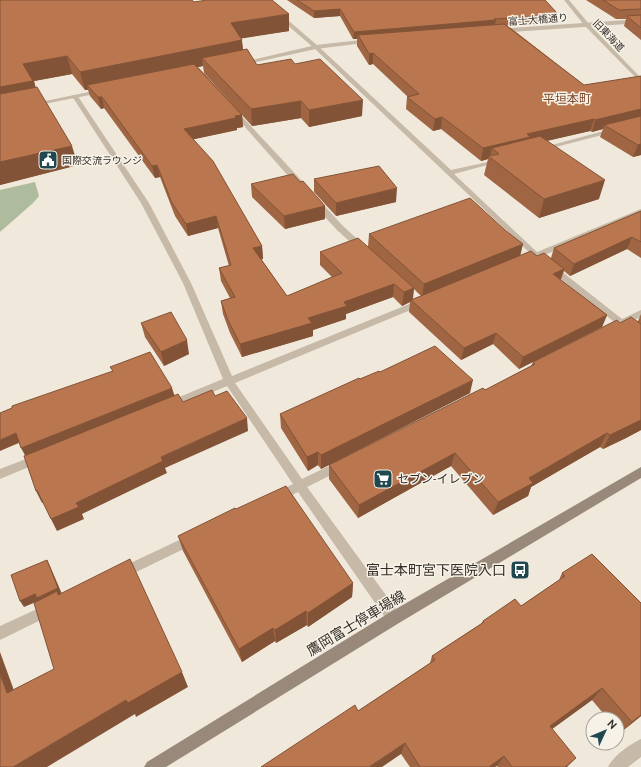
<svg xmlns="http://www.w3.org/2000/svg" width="641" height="767" font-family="Ubuntu,'Noto Sans JP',sans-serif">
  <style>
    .green { fill: #aebc9d }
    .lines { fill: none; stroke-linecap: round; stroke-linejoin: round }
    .minor { fill: #c6b9a8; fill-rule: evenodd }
    .tertiary { fill: #c6b9a8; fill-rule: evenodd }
    .secondary { fill: #99897a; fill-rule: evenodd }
    .wall { fill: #a06543; fill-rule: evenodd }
    .shaded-wall { fill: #825337 }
    .building { fill: #ba764e; stroke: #825337 }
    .labels { text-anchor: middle; stroke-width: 3; stroke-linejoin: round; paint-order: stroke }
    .far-street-label { font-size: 10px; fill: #332d28; stroke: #f7f2e7 }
    .far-poi-label { font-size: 10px; fill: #332d28; stroke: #f7f2e7; text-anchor: start }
    .far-quarter-label { font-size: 12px; fill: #7a4729; stroke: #f7f2e7 }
    .poi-label { font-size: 12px; fill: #332d28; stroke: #f7f2e7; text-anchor: start }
    .near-poi-label { font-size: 14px; fill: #332d28; stroke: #f7f2e7; text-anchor: end }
    .near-street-label { font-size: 14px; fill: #332d28; stroke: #f7f2e7 }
  </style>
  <rect width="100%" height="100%" fill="#efe8db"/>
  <polygon class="green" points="35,182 39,196 33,203 0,232 0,190"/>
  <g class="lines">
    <g class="minor">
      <polygon points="564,0 569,0 589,24 641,78 641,83 585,26"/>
      <polygon points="278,15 282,15 318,46 451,170 502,159 502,161 454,174 537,252 641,209 641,214 542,256 622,319 641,310 641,317 628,323 641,333 641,341 618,325 535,258 524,263 521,262 520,260 531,254 314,48 278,17"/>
      <polygon points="73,95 77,95 149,203 191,283 232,376 419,300 425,300 426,302 425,304 235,383 302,479 337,462 341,460 345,462 347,465 345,468 307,487 399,613 401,618 399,623 394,624 389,623 298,492 278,502 274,500 272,497 274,494 293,484 227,386 175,408 167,408 166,405 167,402 223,379 183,283 141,203 72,96"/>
      <polygon points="231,109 235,109 303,182 303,186 297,186 231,111"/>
      <polygon points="641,121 641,125 540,151 537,149"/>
      <polygon points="313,200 319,200 343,226 366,247 366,251 360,251 337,230 313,204"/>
      <polygon points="39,454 43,455 45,458 43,461 0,479 0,469"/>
      <polygon points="192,534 196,535 198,539 196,543 126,577 122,579 118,577 116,573 118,569"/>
      <polygon points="50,603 55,605 57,609 55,613 0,640 0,626"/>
      <path d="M641,739v18l-13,10h-20c5,-11 22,-23 33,-28z"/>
    </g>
    <g class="tertiary">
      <polygon points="641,19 641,23 499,33 496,31 499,29"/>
      <polygon points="370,39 372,40 372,42 316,49 242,65 239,63 316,45"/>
      <polygon points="103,89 106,91 105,92 34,106 31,104"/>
    </g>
    <polygon class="secondary" points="641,467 641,478 399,623 166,767 144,767 147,762 389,613"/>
  </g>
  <g class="wall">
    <path d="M0,0l194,2 95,29 -48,7 2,12 14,15 38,-1 67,52 -53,11 -8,-9 -49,8 -48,-53 -1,-7 -5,1 44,48 1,12 -6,1v2l-44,9 69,107 1,13h-2l26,37 45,-19 -12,-12v-13l48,-5 1,-13 151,22h17l14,2 3,-10 87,-37v47l-14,-9 -57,27 -6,-5 -3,9 46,35 -5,12 -83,42 -26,-25 -32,16 -52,-48 1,-10 -8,4 -9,-9 -47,17v5l-33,11v6l-71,21 -12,-24 -7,-19 -2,-13 9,-3 -9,-17 -2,-13 10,-2 -11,-38 -30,8 -13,-20 -15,-39 -5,1 -51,-70 -3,1 -11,-13 -2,-6h-3l-13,-16 -38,7 1,6 43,78 -78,20zM414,289l7,7 -8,3z"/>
    <polygon points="287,0 545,0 557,13 556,20 546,21 545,23 507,25 584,85 641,76 641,155 633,157 600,137 603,129 592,132 590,131 547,141 599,199 539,218 484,175 488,159 481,161 441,129 433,131 406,109 407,97 408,97 373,64 369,65 357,46 357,39 353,39 340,16 314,18"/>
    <polygon points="586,0 641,0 641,40 624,26 626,19 616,19"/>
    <polygon points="314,179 396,202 336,216 314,192"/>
    <polygon points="300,182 325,206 325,219 285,229 252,197 251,184"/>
    <polygon points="641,314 641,430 626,438 603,449 600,447 531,487 528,496 493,515 451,466 358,518 329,479 329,465 485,390 531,366 533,362 620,323 638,321"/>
    <polygon points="141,323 189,354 164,366 145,337"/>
    <polygon points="380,372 470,393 321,469 318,465 308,471 281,428 280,414 360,379"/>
    <polygon points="236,509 353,583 352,597 308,627 307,625 276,643 275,641 242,662 183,551 178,536"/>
    <polygon points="562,573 641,603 641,716 620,733 617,729 617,719 608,719 592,700 552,729 567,767 498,767 497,766 495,767 410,767 401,754 358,711 430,663 432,656 481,624 483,621 521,606 559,580"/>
  </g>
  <g class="shaded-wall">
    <polygon points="340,9 340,16 314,18 314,11"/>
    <polygon points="289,14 289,31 232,40 231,23"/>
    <polygon points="496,20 494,28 358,35 357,39 353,39 354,32"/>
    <polygon points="242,40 244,58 202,58 203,66 91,89 87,85 88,90 85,90 80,72"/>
    <polygon points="373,53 373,64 369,65 369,54"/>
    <polygon points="67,56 72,74 34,81 39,100 0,107 0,87 23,64"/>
    <polygon points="98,97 102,97 104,108 101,109"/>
    <polygon points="363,100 362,116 309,127 309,110"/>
    <polygon points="301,101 301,118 252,126 251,109"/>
    <polygon points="641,109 641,119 604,125 603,129 592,132 595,120"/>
    <polygon points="242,115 243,127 237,128 237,130 186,141 184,129 235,116"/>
    <polygon points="442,117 441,129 433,131 435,119"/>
    <polygon points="594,119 590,131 528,145 499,154 492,148 490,158 488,156 488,159 481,161 483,148 527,134"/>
    <polygon points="641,144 641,155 633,157 638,145"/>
    <polygon points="72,146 78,165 0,185 0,162"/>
    <polygon points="157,165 160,177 155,178 152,166"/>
    <polygon points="605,180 599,199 539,218 544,199"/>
    <polygon points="397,188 396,202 336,216 336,203"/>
    <polygon points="325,206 325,219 285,229 284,216"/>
    <polygon points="216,216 218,228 188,236 186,224"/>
    <polygon points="632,237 627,249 570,276 574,264"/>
    <polygon points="523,244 520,257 422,297 424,284"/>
    <polygon points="262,246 263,259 254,261 253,248"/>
    <polygon points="564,269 560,280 553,274"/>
    <polygon points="394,284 393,297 346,314 346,319 313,330 313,336 242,357 240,344 308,318 344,302"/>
    <polygon points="414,288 412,302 411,300 410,302 402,306 404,292"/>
    <polygon points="607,315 602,327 519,369 523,357"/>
    <polygon points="496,333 493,344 461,360 464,348"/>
    <polygon points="187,340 189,354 164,366 161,352"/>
    <polygon points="473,380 470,393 321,469 321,455"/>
    <polygon points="172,388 175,397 26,457 21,448"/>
    <polygon points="247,418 248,431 165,468 167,473 82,514 84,519 57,531 51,519 76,503 161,457"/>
    <polygon points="641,420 641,430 626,438 603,449 610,435"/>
    <polygon points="16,433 21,442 0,451 0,440"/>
    <polygon points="607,433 600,447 531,487 528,496 493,515 498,502 529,478"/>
    <polygon points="318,452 318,465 308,471 307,457"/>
    <polygon points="455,453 451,466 358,518 359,505"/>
    <polygon points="37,490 44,502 42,503 36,491"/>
    <polygon points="47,560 50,566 62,594 38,601 24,607 20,601"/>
    <polygon points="353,583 352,597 308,627 308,613"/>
    <polygon points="306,611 307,625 276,643 275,630"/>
    <polygon points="273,628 275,641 242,662 239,649"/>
    <polygon points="0,652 20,707 7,693 0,674"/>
    <polygon points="182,672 188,687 136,717 135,714 47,767 13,767 126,700"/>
    <polygon points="602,688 592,700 541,737 550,726"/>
    <polygon points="641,715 641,716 620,733 632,722"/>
    <polygon points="405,743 401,754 382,767 369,767"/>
    <polygon points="504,756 497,766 495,767 489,767"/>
    <polygon points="576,758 567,767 565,767"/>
  </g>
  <g class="building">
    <polygon points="0,0 192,0 194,2 207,0 272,0 289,14 231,23 242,40 80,72 67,56 23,64 33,81 0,87"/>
    <polygon points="297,0 545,0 557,13 546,14 547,16 494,19 496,20 354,32 340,9 314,11"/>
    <polygon points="603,0 641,0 641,9 619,10"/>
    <polygon points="641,15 641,28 627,16"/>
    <polygon points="504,24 584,85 641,76 641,109 595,120 594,119 527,134 530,137 483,148 442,117 435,119 407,97 419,94 373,53 369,54 358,35"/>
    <polygon points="247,49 257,65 291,59 295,64 320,59 363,100 309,110 301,101 251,109 202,58"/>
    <polygon points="194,64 242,115 235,116 236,118 184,129 213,161 262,246 253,248 287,296 342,273 320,252 358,238 414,288 404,292 394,284 344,302 347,306 308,318 312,323 240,344 228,320 221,301 235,297 219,268 231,265 216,216 186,224 172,203 157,165 152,166 102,97 98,97 87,85"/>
    <polygon points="37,87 72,146 0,162 0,94"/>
    <polygon points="641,116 641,144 638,145 604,125"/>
    <polygon points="540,136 605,180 544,199 488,156 499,154 492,148"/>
    <polygon points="379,166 397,188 336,203 314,179"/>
    <polygon points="293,174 300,182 303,181 325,206 284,216 251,184"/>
    <polygon points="470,198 506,231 523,244 424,284 369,234"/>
    <polygon points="641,211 641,242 632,237 574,264 554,248"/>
    <polygon points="531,251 537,256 544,253 564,269 553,274 607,315 523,357 496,333 464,348 411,300"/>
    <polygon points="171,312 187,340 161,352 141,323"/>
    <polygon points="631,317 641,324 641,420 610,435 607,433 529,478 533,483 498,502 455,453 359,505 329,465 483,388 485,390 535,364 533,362 617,320 620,323"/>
    <polygon points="435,346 473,380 321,455 318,452 307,457 280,414 359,378 360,379 379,371 380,372"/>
    <polygon points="150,352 172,388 21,448 16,433 0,440 0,413 12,408 12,406 113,371 110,367"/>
    <polygon points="212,390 215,396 227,391 247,418 161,457 163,461 76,503 79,507 51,519 37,490 36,491 24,456 178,394 183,402"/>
    <polygon points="286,486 353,583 308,613 306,611 275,630 273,628 239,649 178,536 235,508 236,509"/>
    <polygon points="592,554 641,603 641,715 632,722 602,688 550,726 576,758 565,767 512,767 504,756 489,767 420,767 405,743 369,767 261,767 355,705 358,711 435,660 432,656 484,622 483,621 515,599 521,606 565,576 562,573"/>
    <polygon points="130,559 182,672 128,703 126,700 13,767 0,767 0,674 7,693 54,669 34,603 57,591 58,595"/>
    <polygon points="47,560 58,588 37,598 35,594 20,601 11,575"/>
  </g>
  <defs>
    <symbol id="civic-square" viewBox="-11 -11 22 22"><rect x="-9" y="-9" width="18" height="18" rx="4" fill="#214851" stroke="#f7f2e7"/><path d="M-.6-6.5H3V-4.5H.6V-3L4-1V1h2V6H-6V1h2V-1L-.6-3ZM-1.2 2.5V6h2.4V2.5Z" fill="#fff"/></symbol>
    <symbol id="supermarket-square" viewBox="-11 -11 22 22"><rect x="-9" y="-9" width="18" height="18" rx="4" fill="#214851" stroke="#f7f2e7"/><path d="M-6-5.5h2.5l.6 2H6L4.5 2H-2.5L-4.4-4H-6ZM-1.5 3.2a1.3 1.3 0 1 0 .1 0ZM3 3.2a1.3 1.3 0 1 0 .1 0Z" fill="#fff"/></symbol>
    <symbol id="bus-square" viewBox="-11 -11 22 22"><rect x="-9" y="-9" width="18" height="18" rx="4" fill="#214851" stroke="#f7f2e7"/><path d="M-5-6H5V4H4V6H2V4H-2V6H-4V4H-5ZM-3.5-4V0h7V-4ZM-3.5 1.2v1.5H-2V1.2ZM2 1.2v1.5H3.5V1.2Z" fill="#fff"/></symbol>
  </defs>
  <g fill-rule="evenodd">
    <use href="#civic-square" x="37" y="149" width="22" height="22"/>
    <use href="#supermarket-square" x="372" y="468" width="22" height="22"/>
    <use href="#bus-square" x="509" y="559" width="22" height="22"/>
  </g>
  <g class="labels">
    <g class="far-street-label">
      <text transform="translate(538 19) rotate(-4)" y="4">富士大橋通り</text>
      <text transform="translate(609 35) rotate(46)" y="4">旧東海道</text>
    </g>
    <g class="far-poi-label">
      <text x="62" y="164">国際交流ラウンジ</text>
    </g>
    <g class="far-quarter-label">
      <text x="567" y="103">平垣本町</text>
    </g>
    <g class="poi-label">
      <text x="397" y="483">セブン-イレブン</text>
    </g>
    <g class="near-poi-label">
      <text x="506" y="575">富士本町宮下医院入口</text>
    </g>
    <g class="near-street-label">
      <text transform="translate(356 623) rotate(-31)" y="5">鷹岡富士停車場線</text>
    </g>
  </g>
  <g transform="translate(605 731) rotate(46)"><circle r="19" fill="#f7f2e7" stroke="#a9a39b"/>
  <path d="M0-3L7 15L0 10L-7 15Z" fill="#214851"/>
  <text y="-6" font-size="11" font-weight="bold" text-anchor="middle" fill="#332d28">N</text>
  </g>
</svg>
